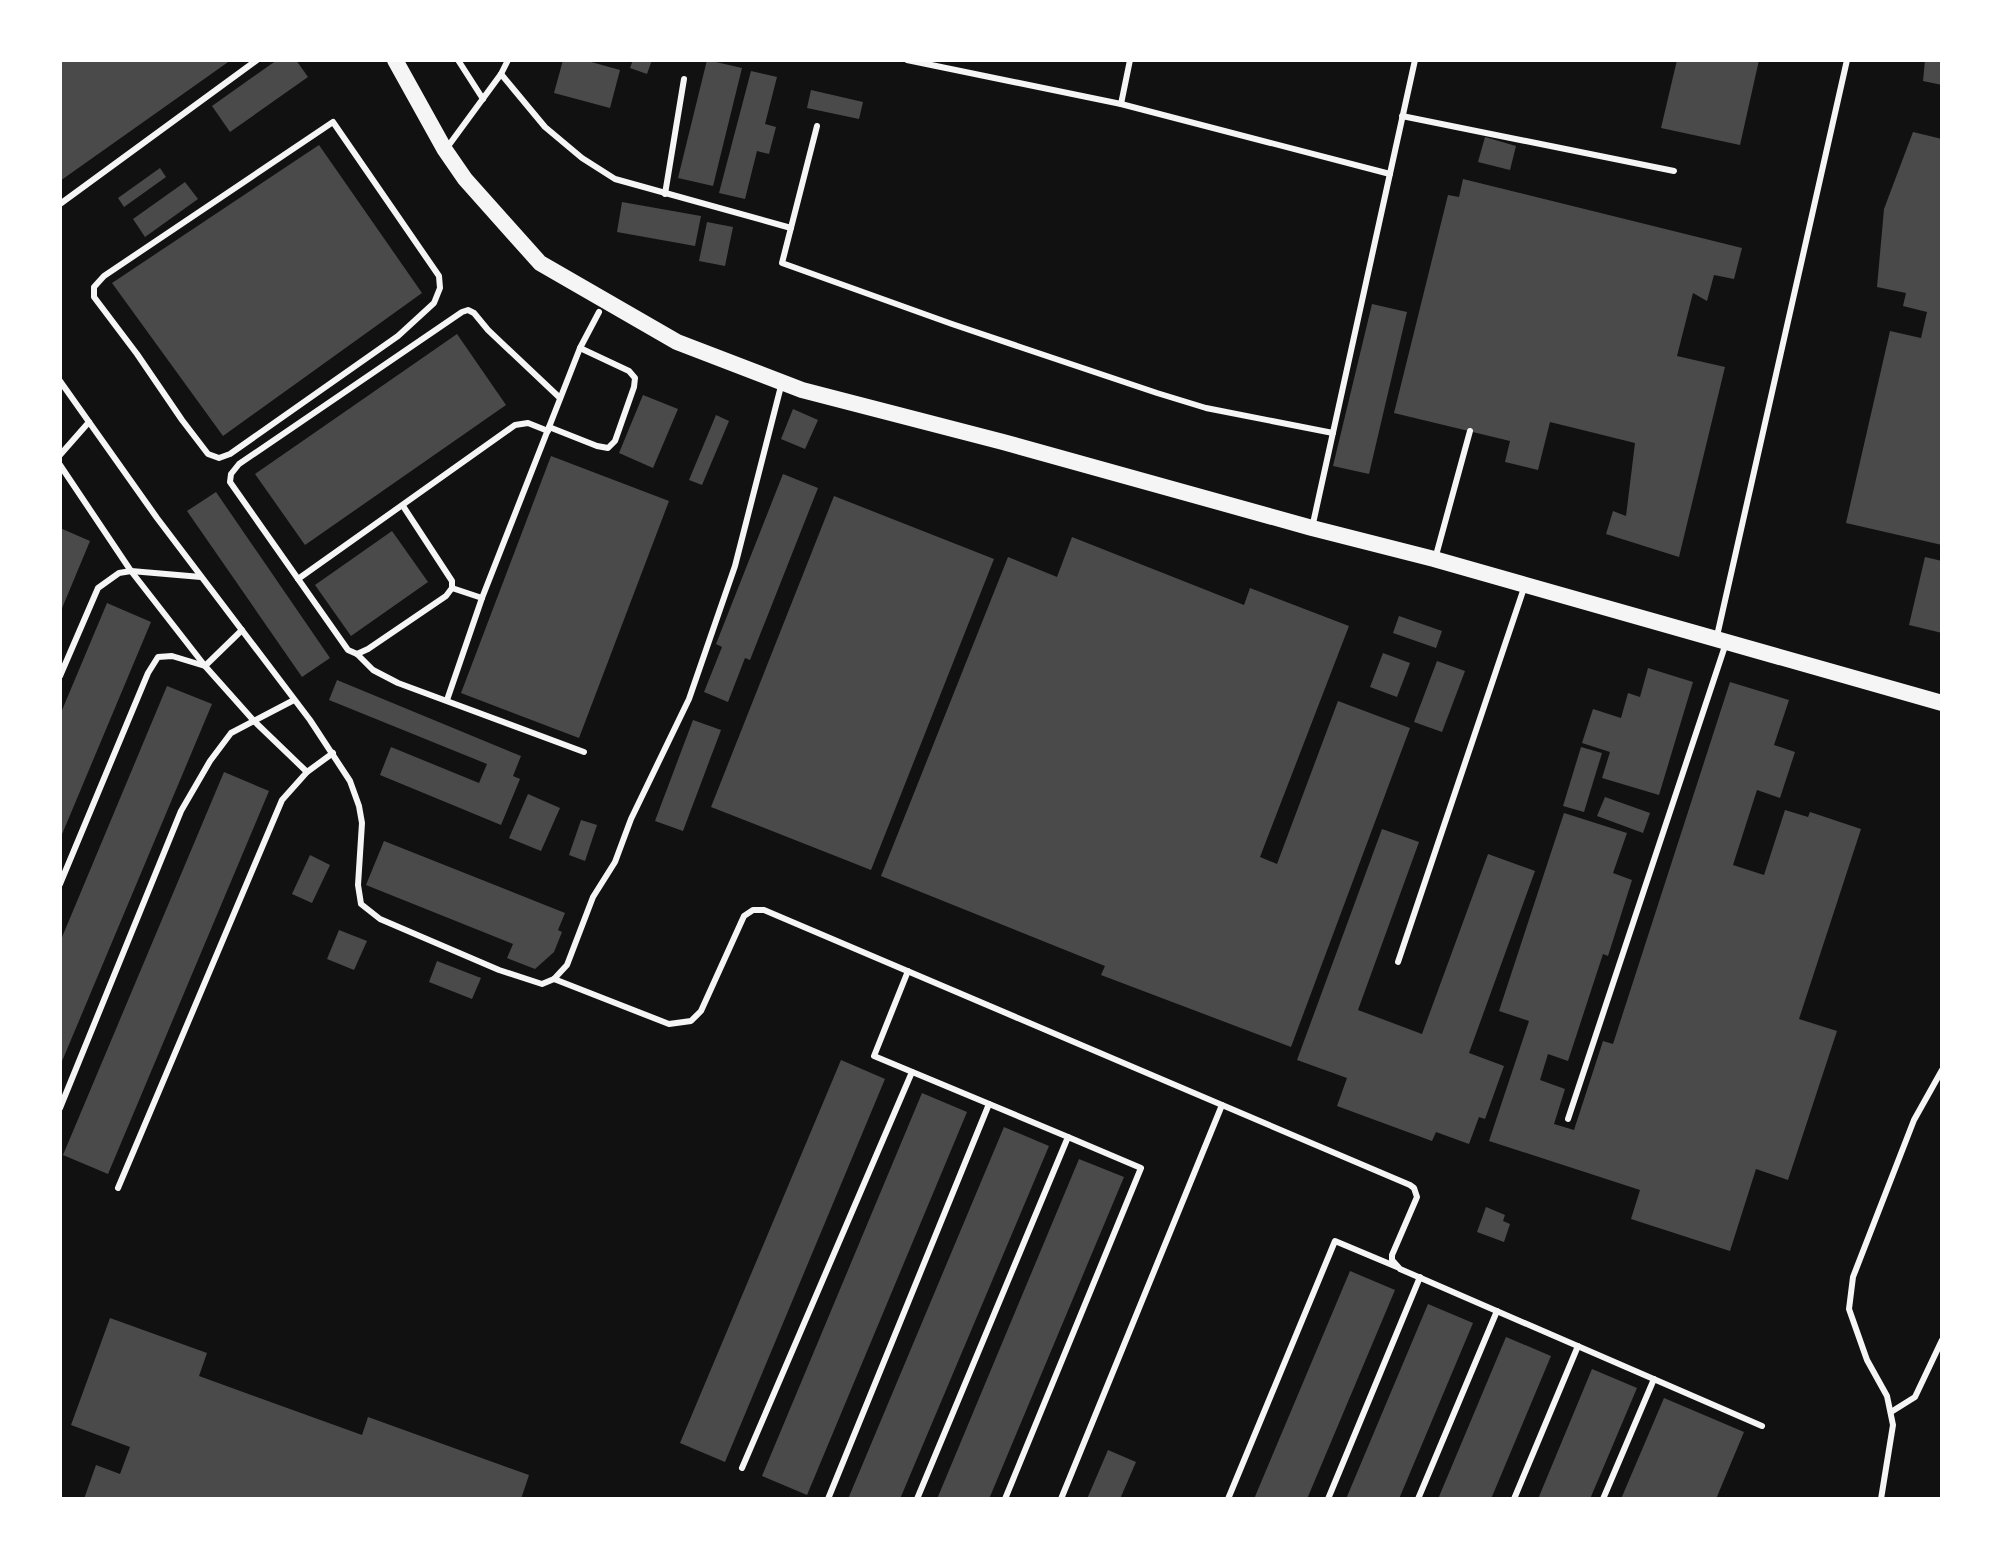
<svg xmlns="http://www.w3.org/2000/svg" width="2002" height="1559" font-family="'Alegreya Sans',sans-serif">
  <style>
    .building { fill: #4a4a4a }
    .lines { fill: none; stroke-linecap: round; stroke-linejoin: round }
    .service { stroke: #f5f5f5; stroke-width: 6 }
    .secondary { stroke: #f5f5f5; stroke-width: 16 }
  </style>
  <rect width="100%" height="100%" fill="#111"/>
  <g class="building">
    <polygon points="60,60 231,60 60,181"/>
    <polygon points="277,60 296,60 308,77 230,132 212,106"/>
    <polygon points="563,60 584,60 620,70 610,108 554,93"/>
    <polygon points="633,60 652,60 647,74 630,68"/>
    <polygon points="707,60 742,68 713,186 678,178"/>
    <polygon points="1677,60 1759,60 1740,145 1661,128"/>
    <polygon points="1925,60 1942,60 1942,85 1923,81"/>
    <polygon points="751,71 777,77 765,124 776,127 769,154 757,151 745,199 719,193"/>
    <polygon points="811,90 863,102 859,119 807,108"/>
    <polygon points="1913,132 1942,139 1942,545 1846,523 1890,331 1921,338 1927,312 1903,306 1906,293 1877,287 1884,209"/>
    <polygon points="1485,137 1516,146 1510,170 1478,162"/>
    <polygon points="319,145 422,293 223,436 112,283"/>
    <polygon points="160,168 166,177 124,207 118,198"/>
    <polygon points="1463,179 1742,248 1734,279 1714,275 1707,301 1693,293 1677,356 1725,367 1679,557 1606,534 1613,511 1626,516 1635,443 1550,422 1538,470 1505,462 1510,441 1394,413 1448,195 1459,197"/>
    <polygon points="185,182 198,199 145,237 133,219"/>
    <polygon points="622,202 701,216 695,246 617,232"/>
    <polygon points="707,222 733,227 725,266 699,261"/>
    <polygon points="1372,304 1407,312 1369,474 1333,466"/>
    <polygon points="457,334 506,405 305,545 255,474"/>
    <polygon points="643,395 678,409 653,468 619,453"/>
    <polygon points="793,409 818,420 805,449 781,439"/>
    <polygon points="716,415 729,421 702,485 689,480"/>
    <polygon points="551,456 669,501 579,738 461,693"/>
    <polygon points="783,474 818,488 750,660 745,658 728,702 704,692 722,647 716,644"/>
    <polygon points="216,492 330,658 302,677 187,511"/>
    <polygon points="834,496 994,559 871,870 711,807"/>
    <polygon points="60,528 90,541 60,613"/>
    <polygon points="392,531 428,582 351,636 315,585"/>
    <polygon points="1072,537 1244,605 1250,588 1349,626 1260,857 1277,864 1338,701 1410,728 1291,1047 1101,975 1105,966 881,876 1008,557 1057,577"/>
    <polygon points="1925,557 1942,561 1942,633 1909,625"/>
    <polygon points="107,603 151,622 60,839 60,715"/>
    <polygon points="1399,616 1442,631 1436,648 1393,633"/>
    <polygon points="1383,653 1410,663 1397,697 1370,687"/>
    <polygon points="1437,661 1465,671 1442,732 1414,722"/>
    <polygon points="1648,668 1693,682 1659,795 1602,778 1610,752 1582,743 1593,709 1621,718 1628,693 1640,697"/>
    <polygon points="337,680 521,756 513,776 520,779 501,825 380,775 391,747 479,783 487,764 329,700"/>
    <polygon points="1730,682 1789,700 1774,745 1795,752 1780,798 1757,790 1733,865 1764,875 1785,810 1808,817 1810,812 1861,829 1799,1019 1837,1031 1788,1180 1756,1169 1730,1251 1631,1219 1640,1190 1489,1141 1529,1021 1499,1011 1564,813 1627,833 1613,873 1632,880 1608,956 1603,954 1568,1061 1548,1054 1540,1080 1565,1089 1554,1124 1574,1130 1603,1041 1613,1044"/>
    <polygon points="167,686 212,704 60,1066 60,942"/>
    <polygon points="693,720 721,730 683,831 655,821"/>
    <polygon points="1581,747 1602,753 1584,812 1563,806"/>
    <polygon points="224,772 269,791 108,1174 63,1155"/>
    <polygon points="528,794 560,808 541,851 509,838"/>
    <polygon points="1605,797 1650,813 1643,833 1597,816"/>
    <polygon points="581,820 597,825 585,861 569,855"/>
    <polygon points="1382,829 1419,842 1358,1010 1422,1034 1488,854 1535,871 1469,1053 1504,1066 1485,1119 1479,1117 1469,1144 1436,1132 1432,1141 1337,1106 1347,1078 1297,1060"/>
    <polygon points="384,841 565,913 558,930 562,932 554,952 535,969 507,958 513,944 366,885"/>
    <polygon points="310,855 330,865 312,903 292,894"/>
    <polygon points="339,930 367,941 354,970 327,959"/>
    <polygon points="437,961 481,978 472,999 429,982"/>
    <polygon points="841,1060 885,1079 725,1462 680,1443"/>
    <polygon points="922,1093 967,1112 807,1495 762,1476"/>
    <polygon points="1004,1127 1049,1146 900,1499 848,1499"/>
    <polygon points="1079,1159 1124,1177 989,1499 937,1499"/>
    <polygon points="1486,1207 1505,1215 1503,1221 1510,1224 1504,1242 1477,1232"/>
    <polygon points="1350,1271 1395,1290 1307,1499 1254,1499"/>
    <polygon points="1428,1304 1473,1323 1399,1499 1346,1499"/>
    <polygon points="110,1318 207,1353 199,1376 362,1435 368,1417 529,1475 521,1499 84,1499 96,1465 120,1474 130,1447 71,1425"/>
    <polygon points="1506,1337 1551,1356 1491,1499 1438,1499"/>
    <polygon points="1592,1369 1637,1388 1590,1499 1538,1499"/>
    <polygon points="1664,1398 1744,1432 1716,1499 1621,1499"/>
    <polygon points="1108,1450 1136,1462 1120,1499 1087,1499"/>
  </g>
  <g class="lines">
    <g class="service">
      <polyline points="458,60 483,99"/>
      <polyline points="907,60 1121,104 1390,174"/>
      <polyline points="501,74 545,127 582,158 615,179 791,228"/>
      <polyline points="1121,104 1130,60"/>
      <polyline points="1402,116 1674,171"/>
      <polygon points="333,122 439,276 440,288 434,303 398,336 230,454 219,458 208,454 182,420 137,354 94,297 94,287 104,276"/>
      <polyline points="817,126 782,263 952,324 1157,393 1206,408 1333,433"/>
      <polyline points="446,149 501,74 508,60"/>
      <polyline points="665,194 684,79"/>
      <polyline points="60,204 257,60"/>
      <polyline points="60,381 157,518 310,720 350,781 359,806 362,823 358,885 361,904 380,919 499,970 542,984 554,979 567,965 593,897 615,862 631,819 689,699 735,566 781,386"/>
      <polyline points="549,427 597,446 608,448 615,441 634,387 635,378 629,371 580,348"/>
      <polyline points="60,455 89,422"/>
      <polyline points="60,465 131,571 205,666 254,721 307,772"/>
      <polyline points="403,506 452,581 452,588 446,596 368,649 357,654 348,650 230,482 231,474 239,464 462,312 468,310 474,313 488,330 560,398"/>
      <polyline points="1312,528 1415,60"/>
      <polyline points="1435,559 1470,431"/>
      <polyline points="298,579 515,425 528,423 548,431"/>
      <polyline points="452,588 482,598"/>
      <polyline points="1717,636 1847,60"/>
      <polyline points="357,654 373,670 398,683 584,752"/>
      <polyline points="60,676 98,588 119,573 131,571 201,577"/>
      <polyline points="447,700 482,598 580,348 599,312"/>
      <polyline points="60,884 148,673 158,657 172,656 205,666 242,630"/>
      <polyline points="1398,962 1525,585"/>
      <polyline points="908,971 874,1056 1068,1137 917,1499"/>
      <polyline points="554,979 669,1024 691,1021 701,1011 744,916 753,910 764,910 1410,1185 1414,1188 1417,1197 1392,1255 1392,1260 1400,1269 1762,1426"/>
      <polyline points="60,1108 181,811 210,761 231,733 294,700"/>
      <polyline points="1568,1119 1726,643"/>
      <polyline points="118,1188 282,800 307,772 333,753"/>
      <polyline points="1891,1412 1915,1397 1942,1340"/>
      <polyline points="742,1468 912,1072"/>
      <polyline points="828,1499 989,1104"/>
      <polyline points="1005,1499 1141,1168 1068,1137"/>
      <polyline points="1061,1499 1222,1105"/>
      <polyline points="1228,1499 1335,1241 1397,1267"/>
      <polyline points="1328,1499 1420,1277"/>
      <polyline points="1418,1499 1497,1311"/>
      <polyline points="1514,1499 1578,1346"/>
      <polyline points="1603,1499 1654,1379"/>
      <polyline points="1881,1499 1893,1425 1887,1396 1867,1360 1849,1309 1853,1277 1914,1120 1942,1070"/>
    </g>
    <polyline class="secondary" points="395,60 445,150 465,179 540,263 677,342 802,390 1003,442 1312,528 1434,559 1942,703"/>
  </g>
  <rect width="2002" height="1559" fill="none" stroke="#ffffff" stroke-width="124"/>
</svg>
